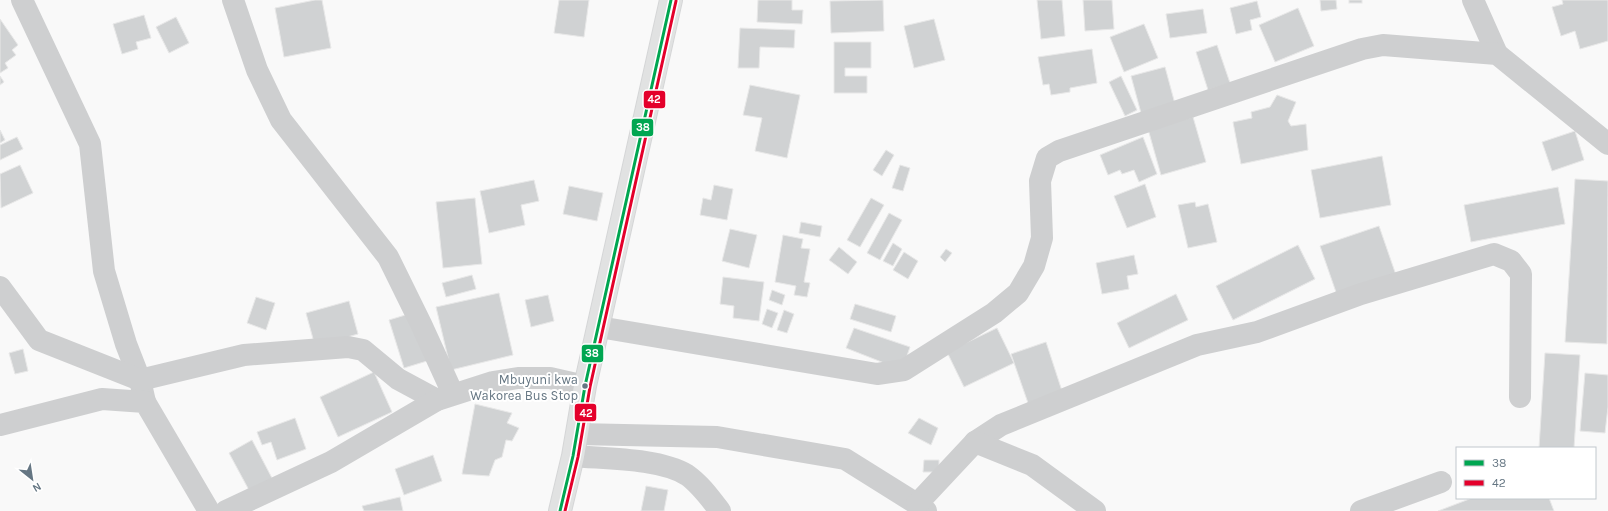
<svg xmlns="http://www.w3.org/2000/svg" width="1608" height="511" font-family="Karla,sans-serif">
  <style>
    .building { fill: #d0d2d3; stroke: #e8e8e8 }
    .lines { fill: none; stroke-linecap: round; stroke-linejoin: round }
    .major-casing { stroke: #d5d6d7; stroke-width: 24 }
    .minor { stroke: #cecfd0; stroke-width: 22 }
    .major { stroke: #e1e2e2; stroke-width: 22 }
    .bus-1-casing { stroke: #fff; stroke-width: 6 }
    .bus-2-casing { stroke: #fff; stroke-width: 6 }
    .bus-1 { stroke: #00a651; stroke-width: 3 }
    .bus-2 { stroke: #e4002b; stroke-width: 3 }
    .bus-dot { fill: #657683; stroke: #fff; stroke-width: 1.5 }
    .labels { text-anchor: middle; stroke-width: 4; stroke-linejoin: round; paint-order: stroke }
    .bus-label { font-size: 13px; fill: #657683; stroke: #fff; text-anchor: end }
    .line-badge { stroke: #fff; stroke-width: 1.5 }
    .badge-label { font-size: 11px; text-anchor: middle; font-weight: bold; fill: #fff }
  </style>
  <rect width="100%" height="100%" fill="#f9f9f9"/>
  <g class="building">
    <polygon points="315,0 322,0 331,48 284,57 275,8"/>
    <polygon points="559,0 589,0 584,37 554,33"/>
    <polygon points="758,0 792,0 792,10 803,10 802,24 757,22"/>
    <polygon points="883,0 884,31 831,33 830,1"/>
    <polygon points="1037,0 1062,0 1065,36 1041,39"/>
    <polygon points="1083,0 1112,0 1114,29 1085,31"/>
    <polygon points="1320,0 1336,0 1337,9 1321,11"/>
    <rect x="1349" y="0" width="13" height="3"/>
    <polygon points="1562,0 1608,0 1608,41 1580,49 1575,31 1561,36 1552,7 1563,4"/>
    <polygon points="1257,1 1261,17 1250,20 1252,30 1236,34 1230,8"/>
    <polygon points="1298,8 1314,46 1275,62 1259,25"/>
    <polygon points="1203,9 1207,33 1170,38 1166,14"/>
    <polygon points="144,15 151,38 136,42 138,49 122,54 113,24"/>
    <polygon points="176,17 189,43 169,53 156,27"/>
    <polygon points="0,19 18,45 12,50 16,55 5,63 8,68 0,73"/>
    <polygon points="934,19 945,60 914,68 904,26"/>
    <polygon points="1144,24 1158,58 1124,72 1110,37"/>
    <polygon points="740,28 795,30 794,48 760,47 759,68 738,68"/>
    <polygon points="834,42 871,42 871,68 845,68 845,76 867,76 867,93 834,93"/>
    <polygon points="1217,45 1230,83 1208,90 1196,52"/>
    <polygon points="1092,49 1097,83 1070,88 1070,92 1051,95 1049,84 1043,85 1038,57"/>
    <polygon points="1165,67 1175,104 1141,113 1131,76"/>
    <polygon points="0,76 4,82 0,85"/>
    <polygon points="1121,76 1137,110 1125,116 1109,82"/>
    <polygon points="750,85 800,95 787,158 755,151 762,118 743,115"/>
    <polygon points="1277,95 1296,102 1288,121 1291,126 1306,124 1308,150 1241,164 1233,122 1252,118 1251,112 1270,107"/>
    <polygon points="1193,117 1206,162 1161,175 1148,129"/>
    <polygon points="0,130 5,140 0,143"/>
    <polygon points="1575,131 1584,160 1552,171 1542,142"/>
    <polygon points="17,137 23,149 0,160 0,145"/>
    <polygon points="1143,137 1157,174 1139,182 1134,170 1122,174 1120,170 1108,175 1100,155"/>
    <polygon points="886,150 894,155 882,176 873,170"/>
    <polygon points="1382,156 1391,205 1320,218 1311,170"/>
    <polygon points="20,165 33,193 1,208 0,174"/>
    <polygon points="900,165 910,168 903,191 892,188"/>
    <polygon points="1575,179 1608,181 1607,344 1565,342"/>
    <polygon points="534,180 539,201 521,205 525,225 489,233 480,191"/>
    <polygon points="1145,184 1156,217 1127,228 1114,196"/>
    <polygon points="714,185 733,189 727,220 700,215 703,198 711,200"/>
    <polygon points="569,186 603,193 597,221 563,214"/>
    <polygon points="1558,187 1565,224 1471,242 1464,205"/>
    <polygon points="475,198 482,264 443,268 436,202"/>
    <polygon points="871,198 884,205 860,247 847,240"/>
    <polygon points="1195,202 1196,207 1208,204 1217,242 1188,248 1178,205"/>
    <polygon points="889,213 902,220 880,260 867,253"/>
    <polygon points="801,222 822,226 820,237 799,233"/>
    <polygon points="1379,226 1396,275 1337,295 1320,246"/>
    <polygon points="730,229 757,235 749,268 722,261"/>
    <polygon points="783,235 803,239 801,248 810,249 804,282 810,283 807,297 794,295 796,286 775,282"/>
    <polygon points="893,243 902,249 893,266 883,261"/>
    <polygon points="1298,245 1315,279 1233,320 1216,286"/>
    <polygon points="839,247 857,262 848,274 829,260"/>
    <polygon points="946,249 952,253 945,262 940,257"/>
    <polygon points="904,252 918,261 908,279 893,270"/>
    <polygon points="1134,255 1138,274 1127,276 1129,289 1102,294 1096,263"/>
    <polygon points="472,275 476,289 446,297 442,283"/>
    <polygon points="723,277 764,282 759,321 733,318 734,306 720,304"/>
    <polygon points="772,290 785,295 782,305 769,300"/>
    <polygon points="499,293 513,355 451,370 436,307"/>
    <polygon points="1176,294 1188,320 1129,348 1117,323"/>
    <polygon points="548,295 554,321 531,327 525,300"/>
    <polygon points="256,297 275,303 266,330 247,323"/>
    <polygon points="349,301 358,334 315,346 306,313"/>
    <polygon points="855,304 896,316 891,332 850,319"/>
    <polygon points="767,309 778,313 772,328 762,324"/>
    <polygon points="784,310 794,314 787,333 777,330"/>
    <polygon points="412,313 427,361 404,368 389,320"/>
    <polygon points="854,328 910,347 902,370 846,348"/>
    <polygon points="997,328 1014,363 964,387 947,352"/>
    <polygon points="1046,342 1062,391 1028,403 1011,354"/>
    <polygon points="23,349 28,371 15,374 9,353"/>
    <polygon points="1545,353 1580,355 1574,448 1539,448"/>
    <polygon points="374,372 392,412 338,437 320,397"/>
    <polygon points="1585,373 1608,375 1608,407 1605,433 1580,431"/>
    <polygon points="475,404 512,413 507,423 519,428 512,441 506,440 502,457 495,460 489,476 462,474"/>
    <polygon points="295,418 306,449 277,460 271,442 262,445 257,432"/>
    <polygon points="919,418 938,428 931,445 908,433"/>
    <polygon points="252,440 273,480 250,492 229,453"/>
    <polygon points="433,455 442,481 404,495 395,469"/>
    <polygon points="924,460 939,460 939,472 923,472"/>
    <polygon points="646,486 668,490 664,511 641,511"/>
    <polygon points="400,497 403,511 364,511 362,506"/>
    <polygon points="1472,498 1549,498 1554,511 1438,511"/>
  </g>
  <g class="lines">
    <defs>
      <polyline id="major" points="560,511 573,456 585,386 671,0"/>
    </defs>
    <use href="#major" class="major-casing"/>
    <g class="minor">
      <polyline points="22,0 90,144 104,271 126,344 140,380 145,402"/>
      <polyline points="233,0 257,70 281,120 388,257 421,324 453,394"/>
      <polyline points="1473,0 1497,54"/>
      <polyline points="0,287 39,340 140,380 244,355 348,347 363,350 398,379 437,400"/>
      <polyline points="599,327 877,374 904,370 994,313 1018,293 1034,266 1042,238 1040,181 1047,158 1059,151 1362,49 1383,45 1497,54 1608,144"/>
      <polyline points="0,425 102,399 145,402 209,511"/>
      <polyline points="577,434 717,437 845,459 917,504 926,511"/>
      <polyline points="975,442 1001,425 1197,345 1257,332 1361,294 1494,254 1511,261 1521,274 1520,397"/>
      <path d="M573,456c32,3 86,2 114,19 13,9 23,23 33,36"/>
      <polyline points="917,504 975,442 1032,465 1095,511"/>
      <polyline points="226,511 331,462 437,400 493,382 518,378 550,378 585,386"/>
      <polyline points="1361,511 1441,482"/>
    </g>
    <use href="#major" class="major"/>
    <defs>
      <polyline id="bus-1" points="560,511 573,456 585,386 671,0"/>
      <polyline id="bus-2" points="565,511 578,457 590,387 676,1"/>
    </defs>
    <use href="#bus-1" class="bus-1-casing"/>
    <use href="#bus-2" class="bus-2-casing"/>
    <use href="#bus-1" class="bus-1"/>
    <use href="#bus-2" class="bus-2"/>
  </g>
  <circle class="bus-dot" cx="585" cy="386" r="3.5"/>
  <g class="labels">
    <g class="bus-label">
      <text x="578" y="384">Mbuyuni kwa<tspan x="578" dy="16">Wakorea Bus Stop</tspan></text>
    </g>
  </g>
  <g class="line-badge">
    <rect x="643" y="90" width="23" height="19" rx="4" fill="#e4002b"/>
    <rect x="631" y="118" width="23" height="19" rx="4" fill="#00a651"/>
    <rect x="581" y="344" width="23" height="19" rx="4" fill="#00a651"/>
    <rect x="574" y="403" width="23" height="19" rx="4" fill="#e4002b"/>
  </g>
  <g class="badge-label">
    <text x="654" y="103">42</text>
    <text x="643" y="131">38</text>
    <text x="592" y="357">38</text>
    <text x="586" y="417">42</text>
  </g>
  <rect x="1456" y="447" width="140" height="52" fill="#ffffff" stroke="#c1c8cd"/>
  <rect x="1464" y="460" width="20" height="6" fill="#00a651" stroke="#c1c8cd"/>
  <text x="1492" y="467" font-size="12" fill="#657683">38</text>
  <rect x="1464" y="480" width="20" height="6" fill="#e4002b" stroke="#c1c8cd"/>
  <text x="1492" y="487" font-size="12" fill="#657683">42</text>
  <g transform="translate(32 479) rotate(150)" stroke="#ffffff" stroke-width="3" paint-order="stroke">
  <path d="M0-3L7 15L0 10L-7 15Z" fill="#657683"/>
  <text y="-6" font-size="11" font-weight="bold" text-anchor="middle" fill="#657683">N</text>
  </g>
</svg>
